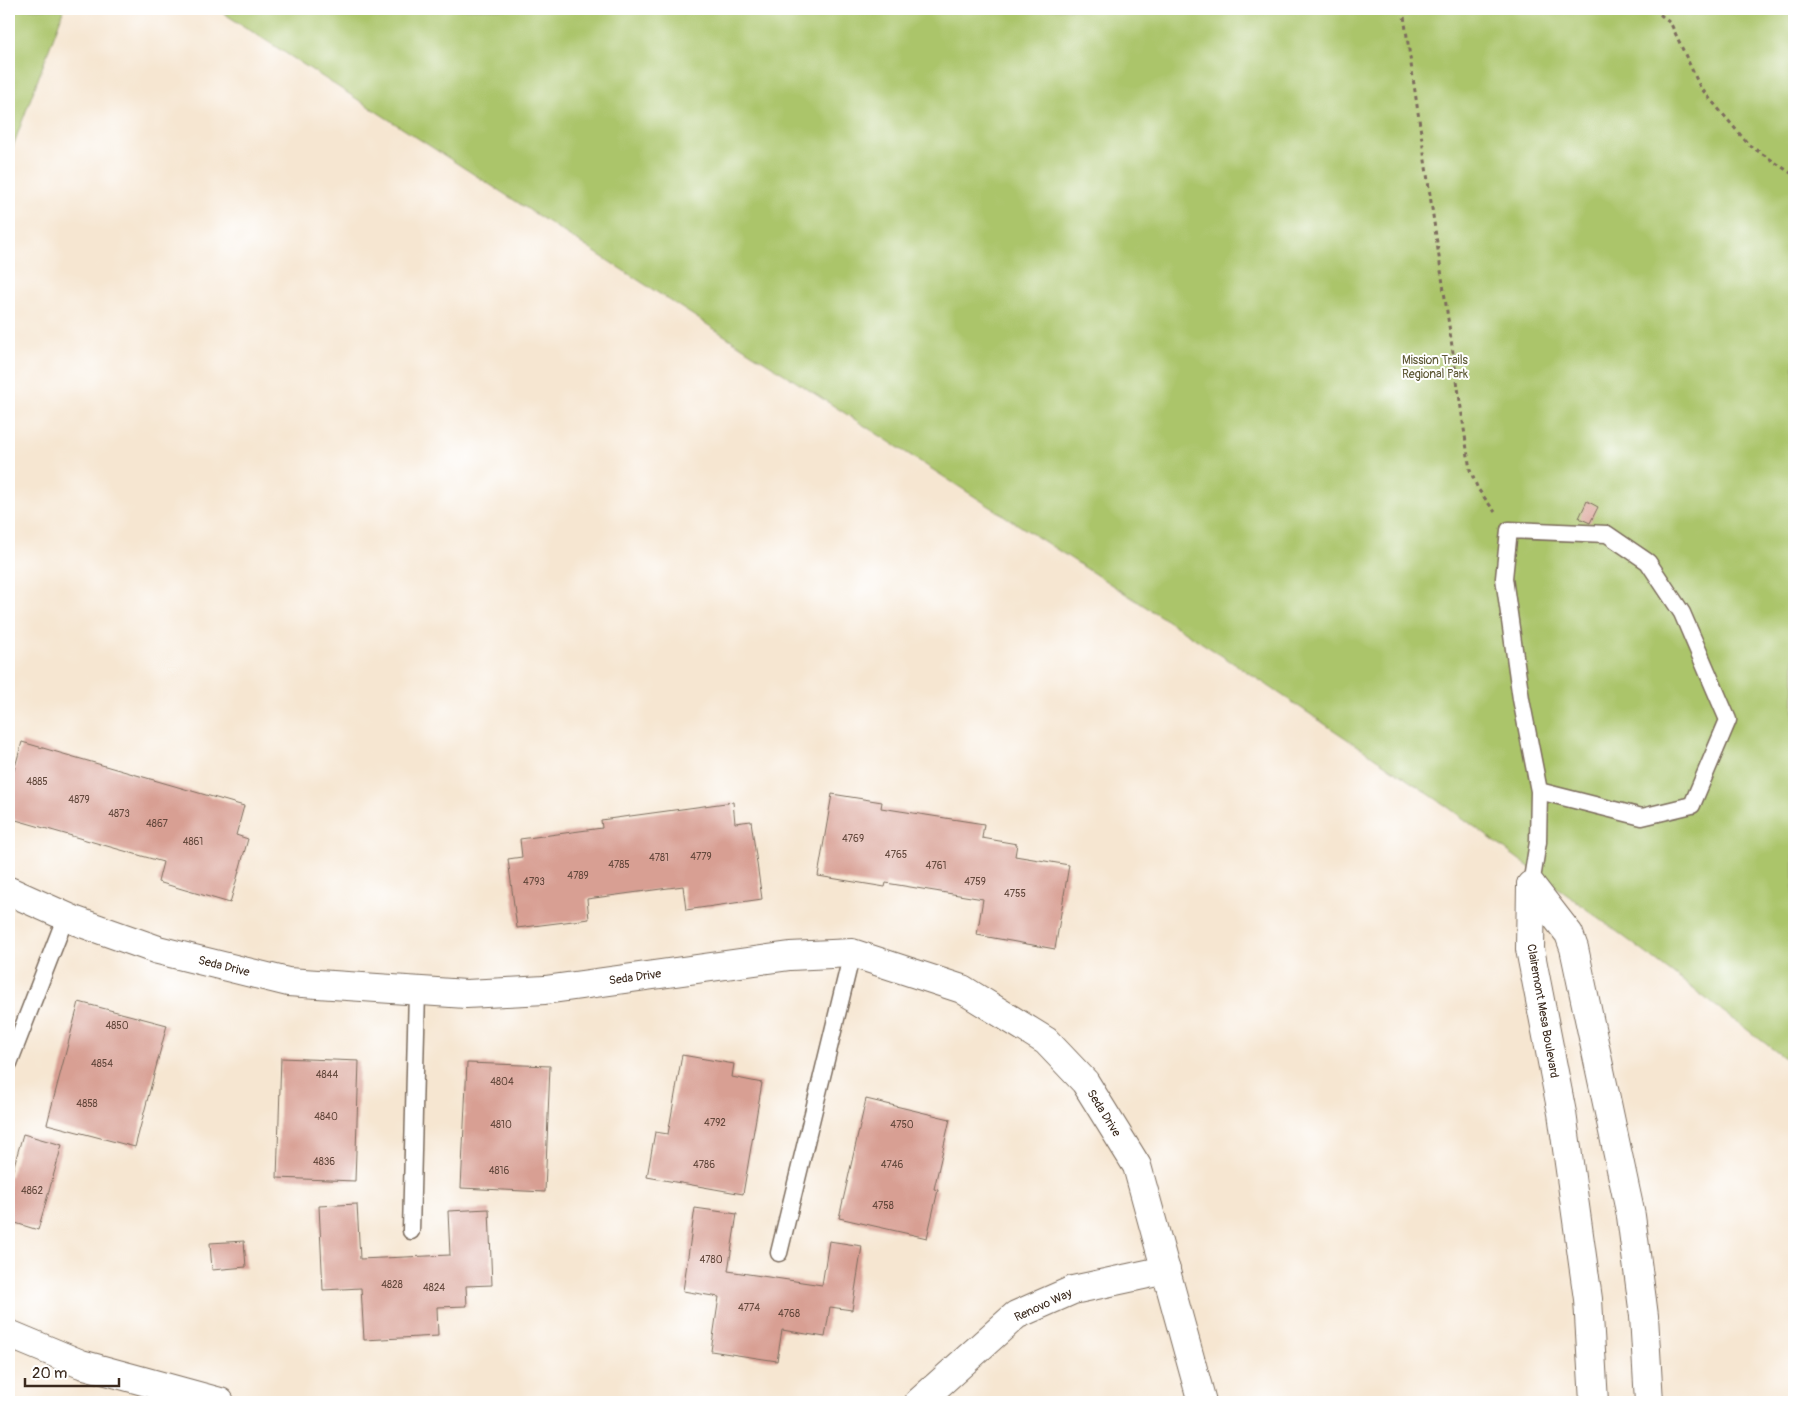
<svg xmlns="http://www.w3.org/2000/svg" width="1803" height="1411" font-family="Pangolin,sans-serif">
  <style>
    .green { fill: #abc56b; stroke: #737844 }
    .building { fill: #d89f93 }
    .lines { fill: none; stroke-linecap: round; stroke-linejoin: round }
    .lane-casing { stroke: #7c6c5d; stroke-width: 19 }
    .street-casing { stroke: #7c6c5d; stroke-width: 30 }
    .path { stroke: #7c6c5d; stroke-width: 3; stroke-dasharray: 4 4; stroke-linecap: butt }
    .lane { stroke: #fff; stroke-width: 16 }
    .street { stroke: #fff; stroke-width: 28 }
    .labels { text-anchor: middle; stroke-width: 4; stroke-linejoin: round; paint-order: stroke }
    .number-label { font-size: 10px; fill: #62473b }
    .park-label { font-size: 12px; fill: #5d5835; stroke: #fff }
    .street-label { font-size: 12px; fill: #3b2a1e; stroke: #fff }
  </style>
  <rect width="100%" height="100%" fill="#fff"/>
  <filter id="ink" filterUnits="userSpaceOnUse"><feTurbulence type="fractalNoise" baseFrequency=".02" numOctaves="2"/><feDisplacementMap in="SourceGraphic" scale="10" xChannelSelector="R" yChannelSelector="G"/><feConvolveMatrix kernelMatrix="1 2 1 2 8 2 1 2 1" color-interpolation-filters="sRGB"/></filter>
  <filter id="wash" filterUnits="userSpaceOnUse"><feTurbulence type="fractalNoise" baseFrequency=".0096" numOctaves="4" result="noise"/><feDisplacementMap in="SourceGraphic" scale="20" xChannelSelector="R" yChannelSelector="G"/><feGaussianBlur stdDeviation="1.12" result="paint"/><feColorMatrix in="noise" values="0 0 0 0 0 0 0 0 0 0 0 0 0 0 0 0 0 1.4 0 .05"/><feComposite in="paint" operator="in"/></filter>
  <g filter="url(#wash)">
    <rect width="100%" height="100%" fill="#f6e6d1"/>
    <g class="green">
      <polygon points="9,9 64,9 9,157"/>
      <polygon points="217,9 1794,9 1794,1065 1627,939 1445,805 1258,679"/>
    </g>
    <g id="blocks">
      <g class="building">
        <polygon points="1587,501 1598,507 1590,523 1579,518"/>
        <polygon points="22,742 244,806 236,835 248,839 230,903 158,882 163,862 9,818 9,788"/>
        <polygon points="832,794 882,802 881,808 984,824 982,838 1017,844 1015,856 1069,865 1055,949 977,935 983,899 886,883 885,887 818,876"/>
        <polygon points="733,802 735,823 751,821 762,899 686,910 683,886 587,899 589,919 517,928 508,859 522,857 520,839 602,828 601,820"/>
        <polygon points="79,1002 167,1025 135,1147 47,1124"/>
        <polygon points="682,1055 734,1064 732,1077 762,1083 743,1194 647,1177 655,1132 668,1134"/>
        <polygon points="281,1058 359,1061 355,1181 277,1178"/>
        <polygon points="467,1063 550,1066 545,1192 461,1188"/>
        <polygon points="866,1099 950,1119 934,1189 938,1190 927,1238 839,1218"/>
        <polygon points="23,1134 62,1145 38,1230 9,1221 9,1176 11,1176"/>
        <polygon points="357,1204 360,1259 450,1255 448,1211 489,1209 492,1285 466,1286 467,1306 437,1307 438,1336 364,1340 361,1288 323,1290 319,1206"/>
        <polygon points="695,1208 737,1214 728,1271 822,1285 829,1241 862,1246 852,1310 830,1307 825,1337 782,1330 777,1361 711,1351 719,1297 683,1291"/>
        <polygon points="244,1241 246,1267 212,1270 210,1243"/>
      </g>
    </g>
  </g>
  <g filter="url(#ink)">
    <use href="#blocks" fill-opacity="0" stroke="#7c6c5d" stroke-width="1"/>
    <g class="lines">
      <defs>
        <g id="lane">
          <polyline points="1531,885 1538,842 1539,791 1521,699 1504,578 1509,530 1607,534 1648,562 1682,613 1728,720 1692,805 1642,817 1539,791"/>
          <polyline points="9,1063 66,916"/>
          <polyline points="411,1231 417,991"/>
          <polyline points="779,1253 852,953"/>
        </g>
        <g id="street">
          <polyline points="1531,885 1569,934 1574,948 1631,1216 1644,1316 1649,1402"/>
          <polyline points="1531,885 1530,949 1562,1113 1588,1299 1594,1402"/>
          <polyline points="9,891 76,921 158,950 288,982 466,994 545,990 790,956 852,953 962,989 1046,1041 1085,1082 1137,1166 1202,1402"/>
          <polyline points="9,1334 81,1364 220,1402"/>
          <polyline points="919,1402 1016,1315 1073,1290 1166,1270"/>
        </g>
      </defs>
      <use href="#lane" class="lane-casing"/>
      <use href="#street" class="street-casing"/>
      <g class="path">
        <polyline points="1403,9 1470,470 1478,489 1495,512"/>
        <polyline points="1654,9 1671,24 1700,87 1749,145 1794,175"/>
      </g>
      <use href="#lane" class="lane"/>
      <use href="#street" class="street"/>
    </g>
  </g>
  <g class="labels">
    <g class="number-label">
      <text x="37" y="785">4885</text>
      <text x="79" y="803">4879</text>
      <text x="119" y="817">4873</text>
      <text x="157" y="827">4867</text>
      <text x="853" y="842">4769</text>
      <text x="193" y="845">4861</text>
      <text x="896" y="858">4765</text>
      <text x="701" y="860">4779</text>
      <text x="659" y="861">4781</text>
      <text x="619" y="868">4785</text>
      <text x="936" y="869">4761</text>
      <text x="578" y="879">4789</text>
      <text x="534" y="885">4793</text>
      <text x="975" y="885">4759</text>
      <text x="1015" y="897">4755</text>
      <text x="117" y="1029">4850</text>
      <text x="102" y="1067">4854</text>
      <text x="327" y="1078">4844</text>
      <text x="502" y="1085">4804</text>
      <text x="87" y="1107">4858</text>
      <text x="326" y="1120">4840</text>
      <text x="715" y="1126">4792</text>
      <text x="501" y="1128">4810</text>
      <text x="902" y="1128">4750</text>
      <text x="324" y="1165">4836</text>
      <text x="704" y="1168">4786</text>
      <text x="892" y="1168">4746</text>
      <text x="499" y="1174">4816</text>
      <text x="32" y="1194">4862</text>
      <text x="883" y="1209">4758</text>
      <text x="711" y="1263">4780</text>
      <text x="392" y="1288">4828</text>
      <text x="434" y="1291">4824</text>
      <text x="749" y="1311">4774</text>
      <text x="789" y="1317">4768</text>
    </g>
    <g class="park-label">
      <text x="1435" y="364">Mission Trails<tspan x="1435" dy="14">Regional Park</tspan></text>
    </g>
    <g class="street-label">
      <text transform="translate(224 966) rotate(14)" y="4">Seda Drive</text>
      <text transform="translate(635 977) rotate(-8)" y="4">Seda Drive</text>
      <text transform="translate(1543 1011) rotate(80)" y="4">Clairemont Mesa Boulevard</text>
      <text transform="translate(1104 1113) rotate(58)" y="4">Seda Drive</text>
      <text transform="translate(1043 1305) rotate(-25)" y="4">Renovo Way</text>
    </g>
  </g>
  <rect width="1803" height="1411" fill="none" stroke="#fff" stroke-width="30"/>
  <path d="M25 1378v8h94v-8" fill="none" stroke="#3b2a1e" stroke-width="2.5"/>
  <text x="32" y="1378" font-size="15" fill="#3b2a1e" stroke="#ffffff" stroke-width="4" paint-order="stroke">20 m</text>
</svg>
